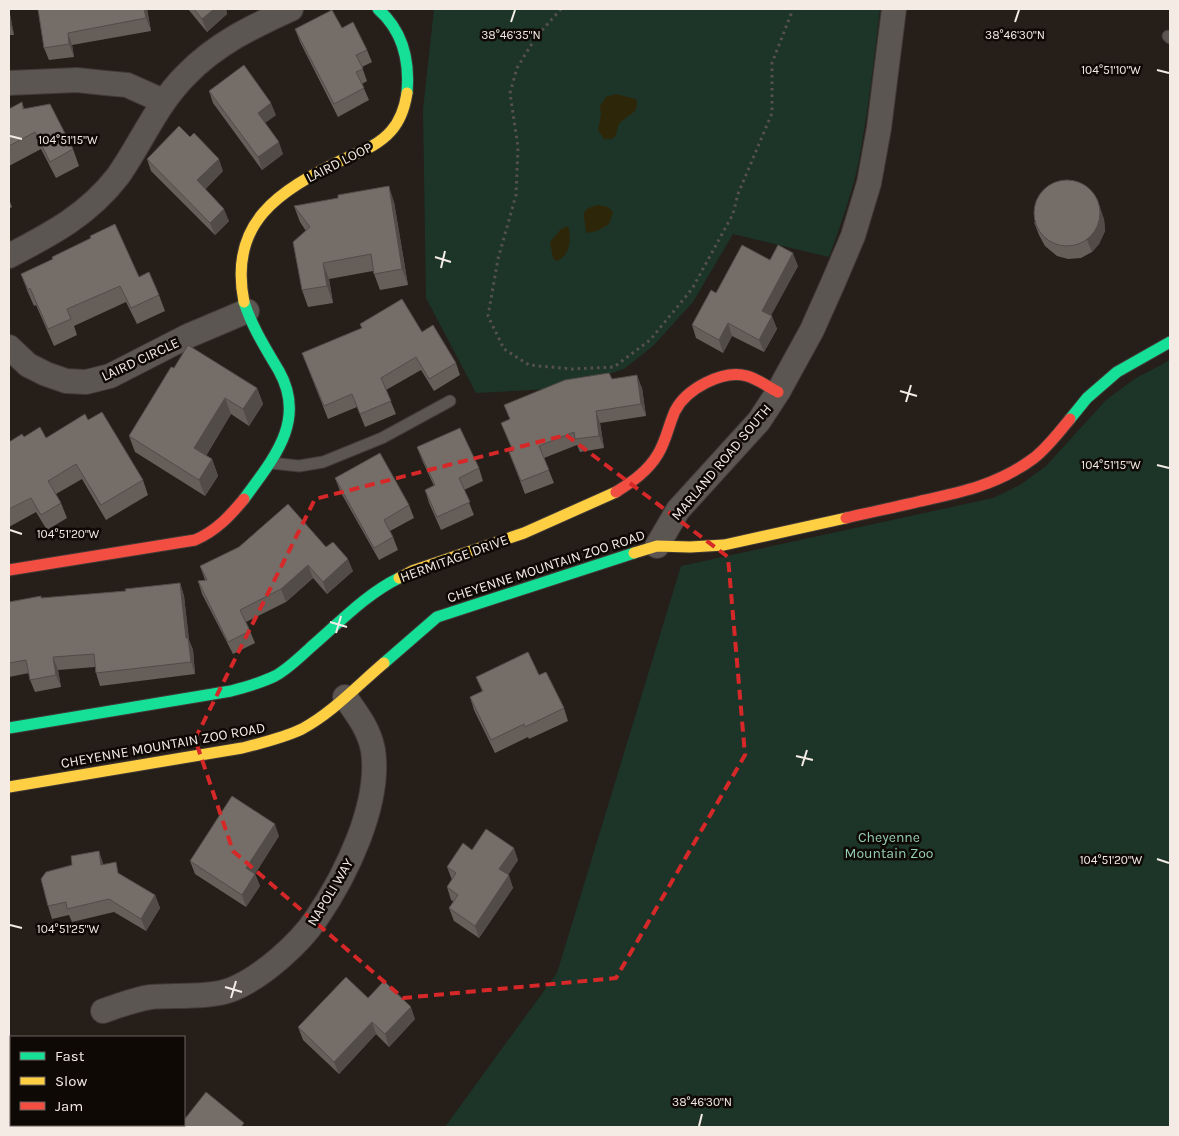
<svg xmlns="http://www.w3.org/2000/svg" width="1179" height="1136" font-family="Karla,sans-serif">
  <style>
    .green { fill: #1d3529 }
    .sand { fill: #2e2609 }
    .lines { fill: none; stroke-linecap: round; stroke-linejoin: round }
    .lane-casing { stroke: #403936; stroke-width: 13 }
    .street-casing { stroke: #403936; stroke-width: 26 }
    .fast-casing { stroke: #403936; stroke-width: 13 }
    .slow-casing { stroke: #403936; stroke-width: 13 }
    .jam-casing { stroke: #403936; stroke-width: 13 }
    .path { stroke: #56514e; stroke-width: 3; stroke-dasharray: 2.5 4; stroke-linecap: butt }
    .lane { stroke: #5b5651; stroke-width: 11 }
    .street { stroke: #5b5651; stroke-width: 24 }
    .fast { stroke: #16e098; stroke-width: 11 }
    .slow { stroke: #ffcf43; stroke-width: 11 }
    .jam { stroke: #f24e42; stroke-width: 11 }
    .wall { fill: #655e59 }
    .shaded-wall { fill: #524c48 }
    .building { fill: #756d67; stroke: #524c48 }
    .marked { fill: none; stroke: #d62828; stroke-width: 4; stroke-dasharray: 10 6; stroke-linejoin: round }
    .ticks { fill: none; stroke: #f4ebe5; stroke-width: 2 }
    .labels { text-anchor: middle; stroke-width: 5; stroke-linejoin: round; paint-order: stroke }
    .street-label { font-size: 14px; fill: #f4ebe5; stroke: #0e0905 }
    .park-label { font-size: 14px; fill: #94ceb1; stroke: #0e0905 }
    .ticks-label { font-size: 12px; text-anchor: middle; fill: #f4ebe5; stroke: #0e0905; stroke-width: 5; stroke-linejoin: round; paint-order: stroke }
  </style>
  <rect width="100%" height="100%" fill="#251e19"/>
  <g class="green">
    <path d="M434,9h446c-6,52 -12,104 -22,156 -7,31 -18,62 -29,92l-96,-23 -40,68 -40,44 -29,23 -57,19 -91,5 -50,-95 -3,-189z"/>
    <polygon points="1170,360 1170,1127 445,1127 557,973 681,566 993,498 1020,485 1046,466 1106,400 1136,378"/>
  </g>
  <g class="sand">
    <path d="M616,94l20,5c4,13 -6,15 -14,22 -9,7 0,20 -18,18l-6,-9 3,-15 -1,-9 6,-9z"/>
    <path d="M599,205l9,2 5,5 -4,12 -12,7 -9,2 -2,-1c-1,-17 -8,-23 13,-27z"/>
    <path d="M568,226c4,12 2,31 -12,35l-3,-3 -3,-16 11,-13z"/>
  </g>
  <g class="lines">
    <defs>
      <g id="lane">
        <polyline points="1168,36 1170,38"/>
        <polyline points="271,463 299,466 323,462 382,438 450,401"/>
      </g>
      <g id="street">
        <polyline points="9,83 77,80 105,83 127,85 163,101"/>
        <path d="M9,256c42,-22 79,-41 109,-80 24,-34 38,-71 68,-101 31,-32 66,-48 105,-66"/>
        <polyline points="9,347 28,365 46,374 66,381 86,382 110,376 188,336 247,311"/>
        <polyline points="657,546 678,510 759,421 778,392 812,330 833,283 853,236 869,183 879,128 894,9"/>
        <path d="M103,1011c15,-5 32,-12 48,-14 23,-2 61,1 82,-8 29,-12 66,-45 83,-70 30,-44 65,-115 57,-169 -4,-21 -16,-36 -28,-53"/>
      </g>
      <g id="fast">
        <path d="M378,9c25,22 32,51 29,84"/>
        <polyline points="1070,419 1087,398 1117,372 1170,342"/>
        <path d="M244,499c29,-40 63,-78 35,-128 -13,-22 -27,-44 -35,-69"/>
        <polyline points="384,663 437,617 634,553"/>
        <path d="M9,728l222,-37c15,-4 30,-8 44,-15 13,-7 25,-19 36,-29 28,-24 55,-53 88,-69"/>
      </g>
      <g id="slow">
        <path d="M244,302c-16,-80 35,-111 98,-142 17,-8 36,-14 49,-29 9,-10 14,-25 16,-38"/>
        <polyline points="634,553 657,546 690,547 724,545 846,518"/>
        <polyline points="399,578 412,571 524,533 616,492"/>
        <path d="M9,787l233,-39c20,-5 41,-10 60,-19 30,-16 56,-44 82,-66"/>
      </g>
      <g id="jam">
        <path d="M616,492c16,-10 32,-21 42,-38 8,-13 11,-30 17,-43 11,-22 48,-42 72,-35 11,3 21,11 31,16"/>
        <path d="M846,518c25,-6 50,-11 75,-17 42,-9 78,-17 113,-43 14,-11 25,-26 36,-39"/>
        <path d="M9,570l186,-30c21,-9 35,-24 49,-41"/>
      </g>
    </defs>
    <use href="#lane" class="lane-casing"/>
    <use href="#street" class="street-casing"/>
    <use href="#fast" class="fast-casing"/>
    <use href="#slow" class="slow-casing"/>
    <use href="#jam" class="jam-casing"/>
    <polyline class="path" points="561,9 536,37 517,68 510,93 518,147 516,195 498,259 488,316 504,349 529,365 572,369 614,367 650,340 692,289 733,214 738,194 772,113 772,63 793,9"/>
    <use href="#lane" class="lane"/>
    <use href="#street" class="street"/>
    <use href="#fast" class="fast"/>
    <use href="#slow" class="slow"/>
    <use href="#jam" class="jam"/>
  </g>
  <g class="wall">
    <polygon points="9,9 14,35 9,35"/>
    <polygon points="38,9 147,9 151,31 72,45 74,57 49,60 44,48"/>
    <polygon points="188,9 226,9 227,14 207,32"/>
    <polygon points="342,28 367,50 372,62 362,67 367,81 362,84 369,100 338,117 300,42 295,29"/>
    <polygon points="209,91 276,115 265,123 283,154 262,170 213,103"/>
    <polygon points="22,102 24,108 73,149 79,166 56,178 41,149 9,166 9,109"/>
    <polygon points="147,159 223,171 205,189 229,221 215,235 151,171"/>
    <polygon points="9,199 12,207 9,209"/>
    <polygon points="394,202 408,285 380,290 373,271 329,279 333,303 308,307 302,290 306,231 300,222 294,206"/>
    <polygon points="1104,219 1105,231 1099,244 1092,252 1081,258 1068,259 1057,256 1045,246 1039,235 1034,222"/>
    <polygon points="53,259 139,277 159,295 165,311 137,324 126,302 74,326 77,335 54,346 36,305 34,306 27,290 21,274"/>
    <polygon points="770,260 798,266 771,315 777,329 764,352 732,336 723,353 696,338 692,325 716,293"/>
    <polygon points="360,324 422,332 456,363 460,375 434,391 421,370 386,390 396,414 365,427 357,407 328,419 302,353 362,328"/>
    <polygon points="174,368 257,388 263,404 249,426 231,414 206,456 212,459 218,476 205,496 135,452 129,436"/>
    <polygon points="612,379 642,388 646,416 600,423 604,448 580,452 577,445 544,458 554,483 525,494 509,452 512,451 510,419"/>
    <polygon points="24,437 46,438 143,480 148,495 106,520 82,479 56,494 61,503 67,518 47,530 36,512 9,527 9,442"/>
    <polygon points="417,447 479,468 483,481 464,490 474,515 441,530 429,503 425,490 434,486 422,460"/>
    <polygon points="335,478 409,505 414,518 390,531 393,537 398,550 379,560 340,491"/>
    <polygon points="326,547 353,571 327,594 313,578 286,602 246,622 250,631 255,643 233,654 202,594 198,581 205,580 200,566"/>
    <polygon points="180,583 184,596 189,640 193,650 195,674 100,686 96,673 95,667 58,670 61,687 35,692 30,680 29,673 9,677 9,602 42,598 126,591"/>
    <polygon points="539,675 564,708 568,721 529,739 528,737 495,753 474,710 470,697 482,691 476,677"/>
    <polygon points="279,836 255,874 260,886 246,907 195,874 190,861"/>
    <polygon points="472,850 518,860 508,875 513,888 479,938 454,921 449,908 454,902 451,900 447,887 452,880 447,867"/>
    <polygon points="103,864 155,895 160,908 146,931 114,912 72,922 69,915 52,919 48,906"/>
    <polygon points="368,998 415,1019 389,1047 376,1034 339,1074 303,1040 298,1027"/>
  </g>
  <g class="shaded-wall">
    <polygon points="9,9 14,35 9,21"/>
    <polygon points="144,9 147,9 151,31 146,18"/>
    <polygon points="214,9 226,9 227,14 207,32 202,19"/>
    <polygon points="68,33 72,45 74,57 69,44"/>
    <polygon points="271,103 276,115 262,125 258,113"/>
    <polygon points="279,142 283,154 262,170 258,157"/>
    <polygon points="219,159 223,171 202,193 197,180"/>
    <polygon points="389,186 394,202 408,285 402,269"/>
    <polygon points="1097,198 1104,219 1105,231 1099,244 1092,252 1087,240"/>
    <polygon points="224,209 229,221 215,235 210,223"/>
    <polygon points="793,253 798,266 767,323 762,311"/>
    <polygon points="323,263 329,279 333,303 327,286"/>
    <polygon points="772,316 777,329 764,352 759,340"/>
    <polygon points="728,323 732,336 723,353 719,340"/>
    <polygon points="637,375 642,388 646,416 641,404"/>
    <polygon points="257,388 263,404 249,426 243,409"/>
    <polygon points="225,398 231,414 200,465 194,448"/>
    <polygon points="596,411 600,423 604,448 599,436"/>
    <polygon points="212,459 218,476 205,496 199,480"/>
    <polygon points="348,559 353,571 327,594 323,582"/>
    <polygon points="308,565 313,578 286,602 281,589"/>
    <polygon points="180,583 184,596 189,640 193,650 195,674 191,662 186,638"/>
    <polygon points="53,657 58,670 61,687 56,675"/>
    <polygon points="275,824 279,836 255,874 260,886 246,907 242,895 246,868"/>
    <polygon points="514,848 518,860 504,881 499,869"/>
    <polygon points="99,851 103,863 105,877 101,865"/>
    <polygon points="509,875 513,888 479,938 475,926"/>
    <polygon points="155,895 160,908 146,931 141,919"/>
    <polygon points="411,1007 415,1019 389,1047 385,1034"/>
    <polygon points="372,1022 376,1034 339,1074 334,1062"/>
  </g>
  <g class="building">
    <polygon points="38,9 144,9 146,18 68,33 69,44 44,48"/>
    <polygon points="194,9 214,9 202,19"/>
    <polygon points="332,10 342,28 353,22 367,50 356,55 363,69 356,72 364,88 334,104 295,29"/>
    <polygon points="244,65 271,103 258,113 279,142 258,157 209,91"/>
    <polygon points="22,102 23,109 50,104 73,149 50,162 35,132 9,146 9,109"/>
    <polygon points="179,126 190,137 194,133 219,159 197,180 224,209 210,223 147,159"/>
    <circle cx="1067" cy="213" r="33"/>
    <polygon points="389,186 402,269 374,274 371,254 323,263 327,286 302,290 293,242 310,227 294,206 338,198 338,195"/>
    <polygon points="115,224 139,277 149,272 159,295 131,308 120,286 67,309 71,319 48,329 30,288 28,290 21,274 53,259 52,257 91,238 90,236"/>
    <polygon points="742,245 770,260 778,245 793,253 762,311 772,316 759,340 728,323 719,340 692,325 711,290 716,293"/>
    <polygon points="402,299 422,332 433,325 456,363 429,379 416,357 381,378 391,401 360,414 352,394 324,406 302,353 362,328 360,324"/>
    <polygon points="188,345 257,388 243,409 225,398 194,448 212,459 199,480 129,436 171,367 174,368"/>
    <polygon points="609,373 612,379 637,375 641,404 596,411 599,436 575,439 574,432 539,446 549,470 521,481 509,452 513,451 501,423 510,419 504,405 565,380"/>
    <polygon points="102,412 143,480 101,505 76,464 48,481 61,503 41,515 31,498 9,509 9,442 22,434 24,437 40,427 46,438 85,414 88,420"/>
    <polygon points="460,428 479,468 459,478 470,502 437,517 425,490 435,485 417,447"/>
    <polygon points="380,453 409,505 384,520 393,537 374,548 335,478"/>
    <polygon points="288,504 326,547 333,542 348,559 323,582 308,565 281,589 240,610 250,631 228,642 198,581 207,580 200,566 239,547"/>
    <polygon points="180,583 186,638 188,638 191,662 96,673 94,654 53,657 56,675 30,680 26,660 9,663 9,602 41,596 41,598 126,591 125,589"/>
    <polygon points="528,652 539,675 546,672 564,708 525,727 524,724 491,740 470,697 483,691 476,677"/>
    <polygon points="232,796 275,824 246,868 255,874 242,895 190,861"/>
    <polygon points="486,829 514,848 499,869 509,875 475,926 449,908 458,895 447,887 456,873 447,867 463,843 472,850"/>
    <polygon points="99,851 101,865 116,862 118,873 155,895 141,919 109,899 67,909 66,902 48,906 41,879 46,872 72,865 71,856"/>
    <polygon points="346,977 368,998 384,981 411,1007 385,1034 372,1022 334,1062 298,1027"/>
    <polygon points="206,1092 244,1123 241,1127 178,1127 180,1125 184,1125 184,1120"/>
    <polygon points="24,1125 89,1125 90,1127 19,1127"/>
  </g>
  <path class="marked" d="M566,435l162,122 17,198 -129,223 -213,20 -170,-147 -38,-112 120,-240z"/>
  <path class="ticks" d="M511,22l4,-12M1015,22l4,-12M1157,70l12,3M10,136l12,3M435,257l16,5M441,268l4,-17M900,391l17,5M906,402l5,-17M1157,465l12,3M10,530l12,4M330,622l17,5M336,633l5,-17M796,756l17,4M802,766l5,-16M1157,859l12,4M10,925l12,3M225,987l17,5M231,998l5,-17M699,1126l3,-12"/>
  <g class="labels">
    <g class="street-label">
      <text transform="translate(339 162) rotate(-27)" y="5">LAIRD LOOP</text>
      <text transform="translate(140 359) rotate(-25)" y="5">LAIRD CIRCLE</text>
      <text transform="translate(721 462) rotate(-50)" y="5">MARLAND ROAD SOUTH</text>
      <text transform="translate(454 558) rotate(-20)" y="5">HERMITAGE DRIVE</text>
      <text transform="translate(546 566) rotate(-18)" y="5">CHEYENNE MOUNTAIN ZOO ROAD</text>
      <text transform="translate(163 745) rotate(-10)" y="5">CHEYENNE MOUNTAIN ZOO ROAD</text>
      <text transform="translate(330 892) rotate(-59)" y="5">NAPOLI WAY</text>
    </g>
    <g class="park-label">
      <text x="889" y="842">Cheyenne<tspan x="889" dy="16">Mountain Zoo</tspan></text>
    </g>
  </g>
  <g class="ticks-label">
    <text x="511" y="39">38°46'35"N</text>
    <text x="1015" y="39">38°46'30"N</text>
    <text x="1111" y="74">104°51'10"W</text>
    <text x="68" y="144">104°51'15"W</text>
    <text x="1111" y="469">104°51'15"W</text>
    <text x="68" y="538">104°51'20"W</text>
    <text x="1111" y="864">104°51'20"W</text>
    <text x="68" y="933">104°51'25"W</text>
    <text x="702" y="1106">38°46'30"N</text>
  </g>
  <rect width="1179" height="1136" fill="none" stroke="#f4ebe5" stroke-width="20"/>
  <rect x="10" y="1036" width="175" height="90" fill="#0e0905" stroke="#6a635f"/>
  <rect x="20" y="1052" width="25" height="8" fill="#16e098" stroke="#6a635f"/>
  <text x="55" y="1061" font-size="15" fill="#f4ebe5">Fast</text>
  <rect x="20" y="1077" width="25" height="8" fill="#ffcf43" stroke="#6a635f"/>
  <text x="55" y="1086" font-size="15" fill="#f4ebe5">Slow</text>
  <rect x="20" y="1102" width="25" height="8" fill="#f24e42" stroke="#6a635f"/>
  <text x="55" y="1111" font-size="15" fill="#f4ebe5">Jam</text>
</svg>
